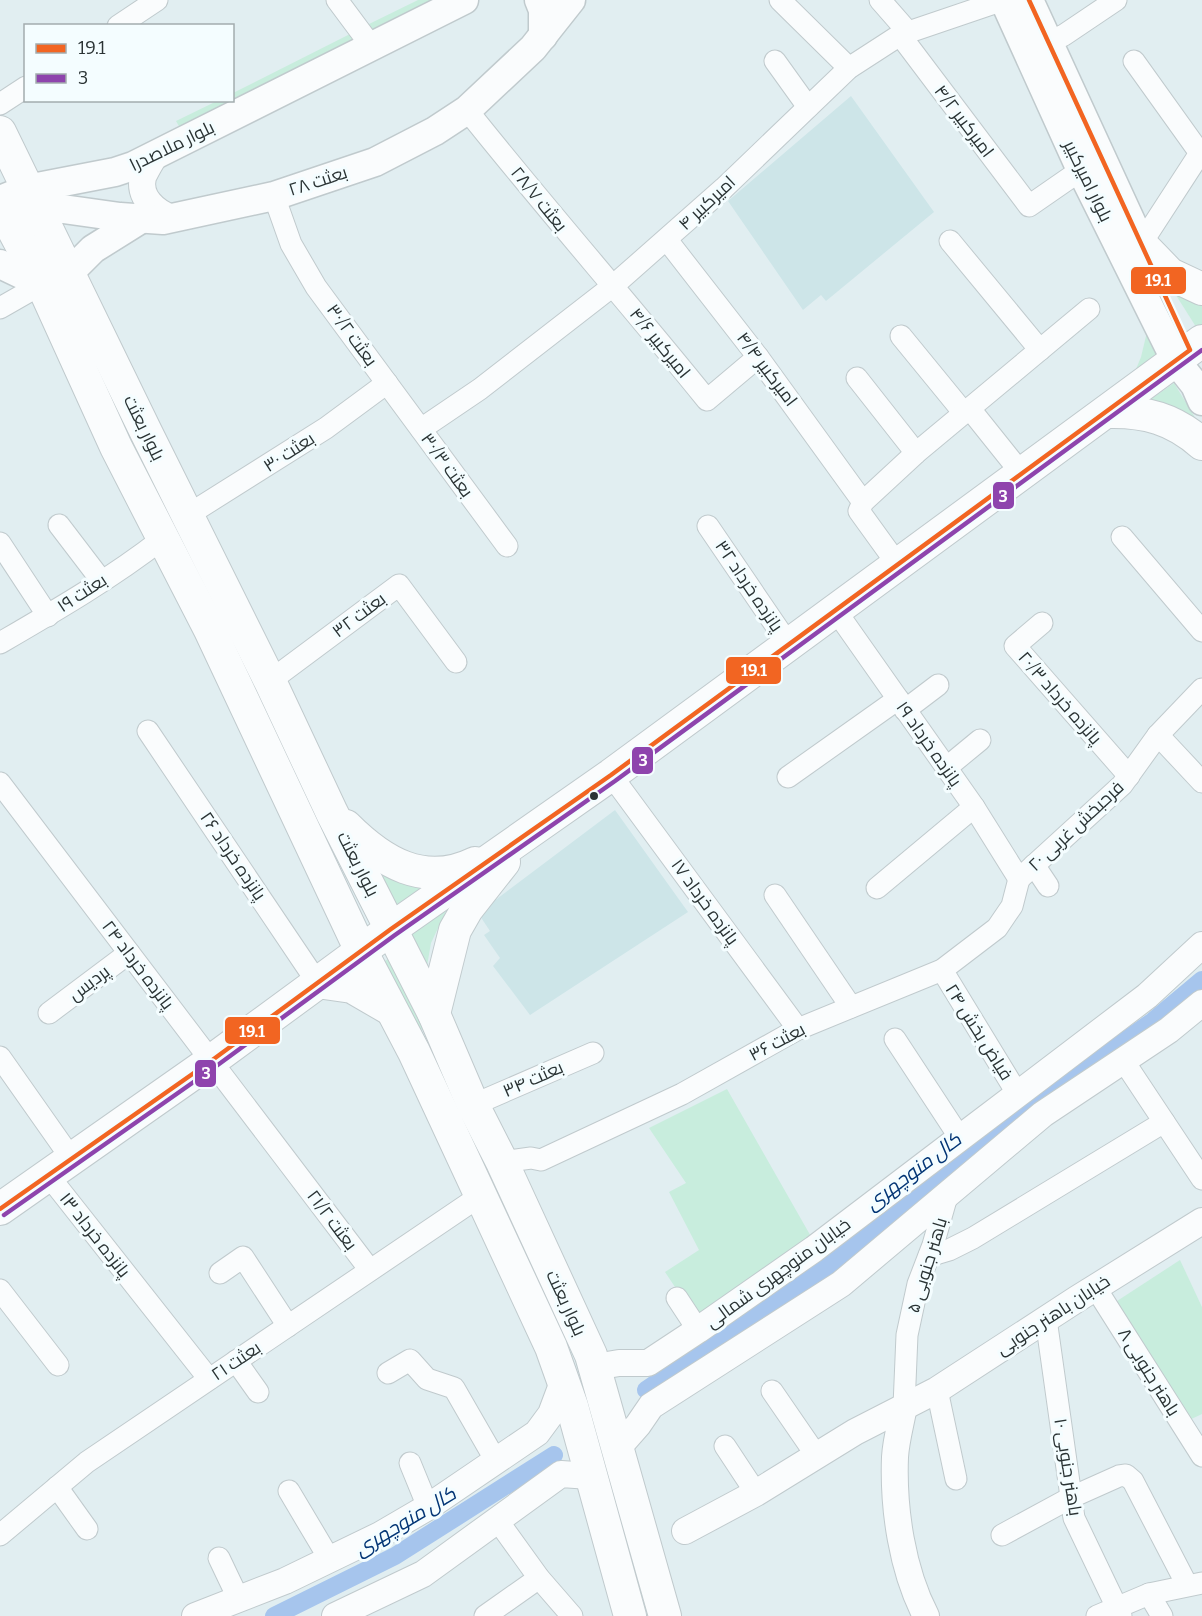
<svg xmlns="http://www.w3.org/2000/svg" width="1202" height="1616" font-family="Bitter,Cairo,serif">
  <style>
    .built { fill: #cde5e8 }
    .green { fill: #c8eddd }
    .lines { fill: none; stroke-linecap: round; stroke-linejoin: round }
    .canal { stroke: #a6c5ed; stroke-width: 18 }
    .minor-casing { stroke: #c0cacd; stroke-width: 23 }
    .tertiary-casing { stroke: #c0cacd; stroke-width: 28 }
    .secondary-casing { stroke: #c0cacd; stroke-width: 31 }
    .primary-casing { stroke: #c0cacd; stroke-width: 34 }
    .minor { stroke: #fafcfd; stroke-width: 21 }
    .tertiary { stroke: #fafcfd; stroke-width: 26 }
    .secondary { stroke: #fafcfd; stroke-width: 28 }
    .primary { stroke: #fafcfd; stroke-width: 32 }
    .bus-1-casing { stroke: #f4fdff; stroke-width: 9 }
    .bus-2-casing { stroke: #f4fdff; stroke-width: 9 }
    .bus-1 { stroke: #f26522; stroke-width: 4.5 }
    .bus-2 { stroke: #8e44ad; stroke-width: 4.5 }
    .bus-dot { fill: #2a3334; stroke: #f4fdff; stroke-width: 2 }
    .labels { text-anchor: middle; stroke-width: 6; stroke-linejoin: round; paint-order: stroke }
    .street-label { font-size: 18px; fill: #2a3334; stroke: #f4fdff }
    .water-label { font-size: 20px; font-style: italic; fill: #033575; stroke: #f4fdff }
    .line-badge { stroke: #f4fdff; stroke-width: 2 }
    .badge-label { font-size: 16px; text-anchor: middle; font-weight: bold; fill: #fff }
  </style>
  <rect width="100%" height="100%" fill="#e1eef1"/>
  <g class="built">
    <polygon points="851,96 934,212 826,301 821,295 803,310 728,201"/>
    <polygon points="615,810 688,912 530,1015 493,966 500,958 484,935 490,931 478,913"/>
  </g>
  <g class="green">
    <polygon points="418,0 437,0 369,34 365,26"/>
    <polygon points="354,32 358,39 180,128 176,121 217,101 232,100 233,93"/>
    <polygon points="1174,292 1202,302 1202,327 1198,330"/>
    <polygon points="1147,332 1160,359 1129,386 1141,357"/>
    <polygon points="1174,383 1202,429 1144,404"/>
    <polygon points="378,871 429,885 394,906"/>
    <polygon points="447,909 431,943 427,966 409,936"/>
    <polygon points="388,959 423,1029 415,1033 379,965"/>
    <polygon points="727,1089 813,1240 695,1317 665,1272 699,1250 669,1192 686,1183 649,1128"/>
    <polygon points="1180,1260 1202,1307 1202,1414 1185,1422 1114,1303"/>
  </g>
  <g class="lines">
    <g class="canal">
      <polyline points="646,1390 822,1270 925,1192 1056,1089 1153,1021 1202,980"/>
      <polyline points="274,1616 395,1556 554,1455"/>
    </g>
    <defs>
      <g id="minor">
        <polyline points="337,0 372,47"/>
        <polyline points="780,0 849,68"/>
        <polyline points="880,0 908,32"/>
        <polyline points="118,26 157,0"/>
        <polyline points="900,35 1029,206 1081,170"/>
        <polyline points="1048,43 1064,35 1116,0"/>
        <polyline points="775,61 808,107"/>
        <polyline points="1134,61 1202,156"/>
        <polyline points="0,104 26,87"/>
        <path d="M467,110c78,98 161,192 240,290l51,-43"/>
        <polyline points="274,196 291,244 316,287 507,546"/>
        <polyline points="667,240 758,357 863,502"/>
        <polyline points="950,241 1040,350"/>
        <polyline points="1141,244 1202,150"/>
        <polyline points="0,308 42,284"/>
        <polyline points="901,336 964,413"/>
        <polyline points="857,378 916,453"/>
        <polyline points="970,409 1022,474"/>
        <polyline points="421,429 480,389 614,285 724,188 849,68 900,35 1003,0"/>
        <polyline points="188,515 326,428 387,383"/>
        <polyline points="59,525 101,580"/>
        <polyline points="708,526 789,645"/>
        <polyline points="1122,537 1202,631"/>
        <polyline points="0,543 48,616"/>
        <polyline points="898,565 859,511 863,502 916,453 1089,309"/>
        <polyline points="836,611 974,807 1019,879"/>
        <polyline points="1042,623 1015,646 1129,776"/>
        <path d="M0,643c55,-32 112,-65 162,-104"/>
        <polyline points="270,681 399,585 456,662"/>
        <polyline points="905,710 938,685"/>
        <polyline points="148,731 317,982"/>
        <polyline points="1158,735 1202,782"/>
        <polyline points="946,768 980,740"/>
        <polyline points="611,775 798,1029"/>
        <polyline points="788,777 898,699"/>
        <polyline points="0,783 370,1270"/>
        <polyline points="1034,865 1048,886"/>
        <polyline points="1019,879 1122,785 1158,735 1202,689"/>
        <polyline points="877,888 974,807"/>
        <polyline points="775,895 851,1007"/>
        <polyline points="942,970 1017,1093"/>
        <polyline points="49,1013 129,953"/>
        <polyline points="895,1039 960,1138"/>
        <polyline points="0,1057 71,1158"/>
        <polyline points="1123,1060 1202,1179"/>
        <polyline points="473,1105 593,1053"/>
        <polyline points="502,1162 531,1158 541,1160 682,1094 798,1029 942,970 997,928 1012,906 1019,879"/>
        <polyline points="48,1175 209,1379"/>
        <polyline points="929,1256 949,1250 973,1238 1164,1122"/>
        <polyline points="220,1273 243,1257 288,1326"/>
        <polyline points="1095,1287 1202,1456"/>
        <polyline points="0,1290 58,1365"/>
        <polyline points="677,1298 698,1330"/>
        <polyline points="1046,1319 1074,1518 1121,1616"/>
        <polyline points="236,1361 258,1392"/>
        <polyline points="388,1373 410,1360 427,1379 454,1388 496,1461"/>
        <polyline points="937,1390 956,1479"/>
        <polyline points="772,1391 816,1455"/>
        <polyline points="904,1406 907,1335 918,1284 933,1245 947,1196"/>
        <polyline points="725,1446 756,1493"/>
        <polyline points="410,1463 428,1507"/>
        <polyline points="57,1487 87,1529"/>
        <polyline points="289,1491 330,1560"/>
        <polyline points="498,1521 539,1578 572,1616"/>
        <polyline points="0,1535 87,1462 480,1196"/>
        <polyline points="1002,1535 1072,1497 1119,1476 1126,1475 1133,1481 1187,1585"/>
        <polyline points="219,1558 239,1600"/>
        <polyline points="1149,1594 1162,1616"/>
        <polyline points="485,1616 539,1578"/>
        <polyline points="1097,1616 1149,1594 1202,1583"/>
      </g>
      <g id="tertiary">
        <path d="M155,155c-4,7 -9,15 -12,22 -5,20 12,35 29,41"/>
        <polyline points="595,1367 619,1363 648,1363 698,1330 814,1249 960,1138 1147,996 1202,945"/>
        <path d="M904,1406c-3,17 -8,34 -9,51 -2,52 7,113 31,159"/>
        <polyline points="616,1450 638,1425 651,1406 841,1284 1043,1114 1169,1030 1202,1003"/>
        <polyline points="685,1531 756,1493 855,1432 937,1390 1077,1299 1202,1221"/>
        <polyline points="195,1616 285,1581 380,1535 428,1507 537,1433 551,1414 563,1382"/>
        <polyline points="335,1616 423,1574 561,1474 590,1476"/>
      </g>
      <g id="secondary">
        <polyline points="539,0 543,10 543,36"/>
        <polyline points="1004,0 1081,170 1176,361 1195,385 1202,401"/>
        <polyline points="1029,0 1151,265"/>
        <polyline points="0,200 27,189 115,172 133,166 464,0"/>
        <polyline points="18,217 37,209 63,209 120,217 163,220 274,196 375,162 435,131 467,110 533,48 571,0"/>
        <polyline points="0,264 42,284"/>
        <polyline points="69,273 93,249 141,219"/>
      </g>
      <g id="primary">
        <polyline points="0,132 146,432 270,681 332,813 434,1014 473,1105 502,1162 591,1355 665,1616"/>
        <polyline points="0,205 42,284 116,447 210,630 361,951 414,1052 551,1347 572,1406 630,1616"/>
        <polyline points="1141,244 1170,274 1202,289"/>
        <path d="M1108,412c37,-1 66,7 94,32"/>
        <path d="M346,826c36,36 78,62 129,37"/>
        <polyline points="317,982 352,987 390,1009"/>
        <polyline points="434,1014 455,930 467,909 504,862"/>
        <polyline points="0,1209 211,1061 391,929 611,775 1202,341"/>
      </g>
    </defs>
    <use href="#minor" class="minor-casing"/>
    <use href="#tertiary" class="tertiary-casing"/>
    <use href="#secondary" class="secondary-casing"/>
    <use href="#primary" class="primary-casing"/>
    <use href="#minor" class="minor"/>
    <use href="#tertiary" class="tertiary"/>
    <use href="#secondary" class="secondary"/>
    <use href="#primary" class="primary"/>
    <defs>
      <polyline id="bus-1" points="0,1209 211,1061 391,929 611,775 1190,350 1029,0"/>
      <polyline id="bus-2" points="4,1215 215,1067 395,935 615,781 1202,350"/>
    </defs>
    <use href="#bus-1" class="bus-1-casing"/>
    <use href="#bus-2" class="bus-2-casing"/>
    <use href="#bus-1" class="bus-1"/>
    <use href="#bus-2" class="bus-2"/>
  </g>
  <circle class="bus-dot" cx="594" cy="796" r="5"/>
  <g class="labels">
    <g class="street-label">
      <text transform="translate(964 121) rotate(53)" y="6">امیرکبیر ۴/۲</text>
      <text transform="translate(172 146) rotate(-26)" y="6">بلوار ملاصدرا</text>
      <text transform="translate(318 181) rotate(-18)" y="6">بعثت ۲۸</text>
      <text transform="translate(1088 181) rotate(64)" y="6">بلوار امیرکبیر</text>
      <text transform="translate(539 199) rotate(51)" y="6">بعثت ۲۸/۷</text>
      <text transform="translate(707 203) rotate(-43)" y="6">امیرکبیر ۴</text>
      <text transform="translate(352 335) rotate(54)" y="6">بعثت ۳۰/۲</text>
      <text transform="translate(660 343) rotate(51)" y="6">امیرکبیر ۴/۶</text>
      <text transform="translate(767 369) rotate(53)" y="6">امیرکبیر ۴/۴</text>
      <text transform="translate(144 428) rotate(64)" y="6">بلوار بعثت</text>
      <text transform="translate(289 452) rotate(-33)" y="6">بعثت ۳۰</text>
      <text transform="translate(447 465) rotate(54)" y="6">بعثت ۳۰/۳</text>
      <text transform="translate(749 586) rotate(56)" y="6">پانزده خرداد ۳۲</text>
      <text transform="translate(82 593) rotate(-33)" y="6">بعثت ۱۹</text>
      <text transform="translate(359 615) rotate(-37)" y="6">بعثت ۳۲</text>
      <text transform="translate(1060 698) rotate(49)" y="6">پانزده خرداد ۲۰/۳</text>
      <text transform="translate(929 744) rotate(55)" y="6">پانزده خرداد ۱۹</text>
      <text transform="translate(1076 826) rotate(-43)" y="6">فرحبخش غربی ۲۰</text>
      <text transform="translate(233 856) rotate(56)" y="6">پانزده خرداد ۲۶</text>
      <text transform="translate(358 864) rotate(63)" y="6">بلوار بعثت</text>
      <text transform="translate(705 902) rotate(54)" y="6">پانزده خرداد ۱۷</text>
      <text transform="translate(138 965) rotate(53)" y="6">پانزده خرداد ۲۴</text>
      <text transform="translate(89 983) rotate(-37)" y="6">پردیس</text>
      <text transform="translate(979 1032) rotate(58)" y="6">فیاض بخش ۲۴</text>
      <text transform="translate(777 1042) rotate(-28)" y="6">بعثت ۳۶</text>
      <text transform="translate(533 1079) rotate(-24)" y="6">بعثت ۳۴</text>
      <text transform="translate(332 1220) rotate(53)" y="6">بعثت ۲۱/۲</text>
      <text transform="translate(95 1235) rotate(52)" y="6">پانزده خرداد ۱۳</text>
      <text transform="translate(927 1265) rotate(-73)" y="6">باهنر جنوبی ۵</text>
      <text transform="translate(778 1273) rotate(-36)" y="6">خیابان منوچهری شمالی</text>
      <text transform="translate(566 1303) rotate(65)" y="6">بلوار بعثت</text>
      <text transform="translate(1053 1315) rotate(-33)" y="6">خیابان باهنر جنوبی</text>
      <text transform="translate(236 1361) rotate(-34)" y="6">بعثت ۲۱</text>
      <text transform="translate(1149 1372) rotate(58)" y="6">باهنر جنوبی ۸</text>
      <text transform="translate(1068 1467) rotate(81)" y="6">باهنر جنوبی ۱۰</text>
    </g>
    <g class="water-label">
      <text transform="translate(913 1171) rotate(-37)" y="7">کال منوچهری</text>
      <text transform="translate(405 1521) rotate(-31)" y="7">کال منوچهری</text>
    </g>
  </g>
  <g class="line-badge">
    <rect x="1130" y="266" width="57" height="29" rx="6" fill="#f26522"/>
    <rect x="992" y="481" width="23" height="29" rx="6" fill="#8e44ad"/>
    <rect x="725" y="656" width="57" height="29" rx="6" fill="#f26522"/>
    <rect x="631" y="746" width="23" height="29" rx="6" fill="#8e44ad"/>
    <rect x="224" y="1016" width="57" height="29" rx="6" fill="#f26522"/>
    <rect x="194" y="1059" width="23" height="29" rx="6" fill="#8e44ad"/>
  </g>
  <g class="badge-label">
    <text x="1158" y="286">19.1</text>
    <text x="1003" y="502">3</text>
    <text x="754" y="676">19.1</text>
    <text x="643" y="766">3</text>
    <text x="252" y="1037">19.1</text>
    <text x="206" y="1079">3</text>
  </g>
  <rect x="24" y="24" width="210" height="78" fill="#f4fdff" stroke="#a3acae" stroke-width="1.5"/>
  <rect x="36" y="44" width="30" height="9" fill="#f26522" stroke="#a3acae" stroke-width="1.5"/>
  <text x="78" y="54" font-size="18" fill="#2a3334">19.1</text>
  <rect x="36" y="74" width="30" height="9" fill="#8e44ad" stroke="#a3acae" stroke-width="1.5"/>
  <text x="78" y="84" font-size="18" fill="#2a3334">3</text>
</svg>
